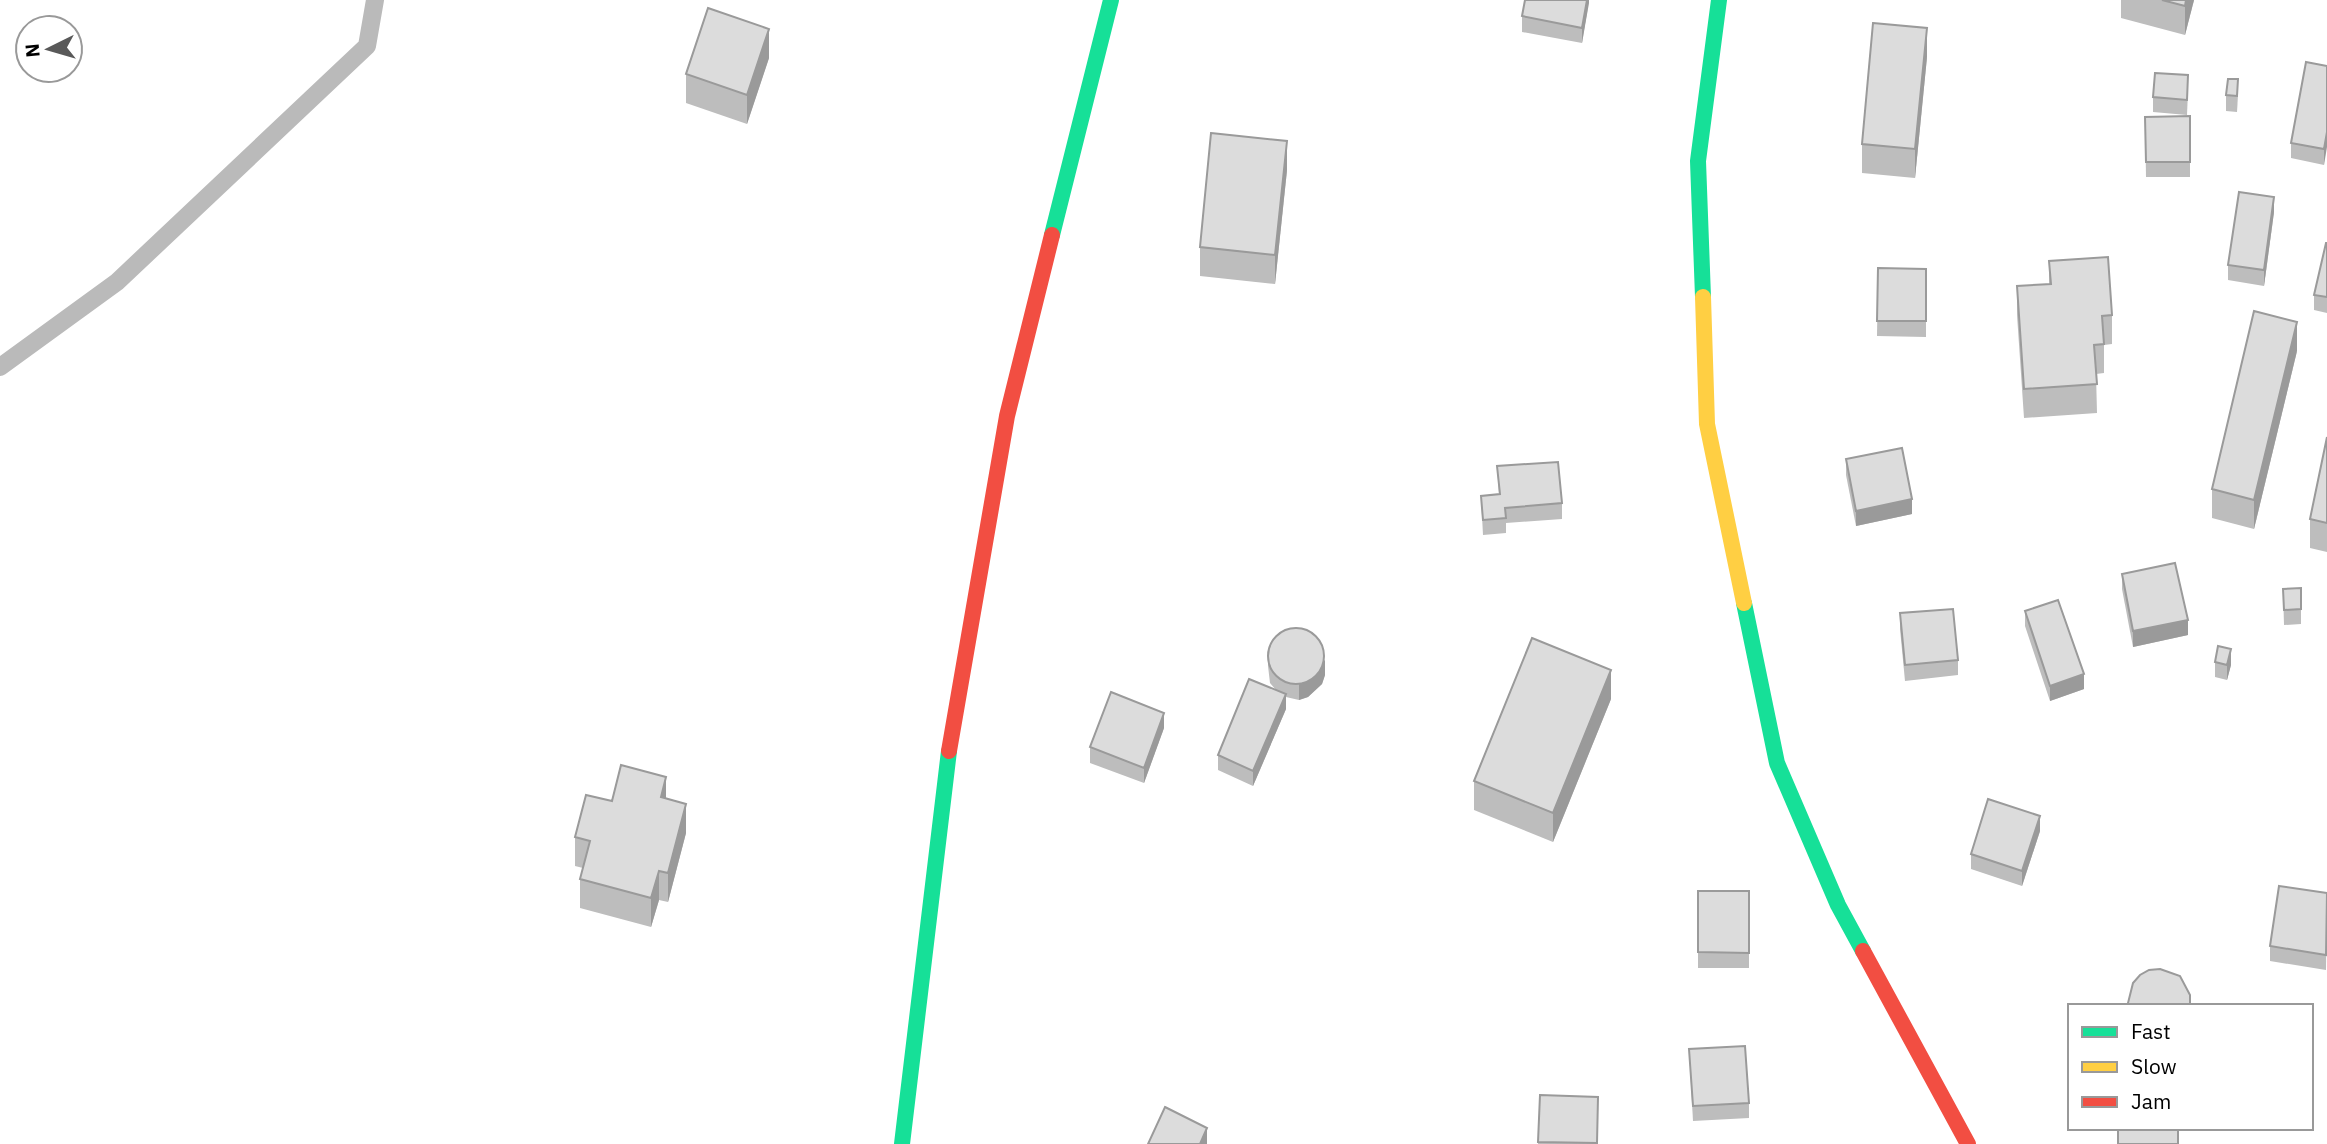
<svg xmlns="http://www.w3.org/2000/svg" width="2327" height="1144" font-family="'IBM Plex Sans',sans-serif">
  <style>
    .lines { fill: none; stroke-linecap: round; stroke-linejoin: round }
    .stream { stroke: #bababa; stroke-width: 18 }
    .fast { stroke: #16e098; stroke-width: 16 }
    .slow { stroke: #ffcf43; stroke-width: 16 }
    .jam { stroke: #f24e42; stroke-width: 16 }
    .wall { fill: #bdbdbd }
    .shaded-wall { fill: #9a9a9a }
    .building { fill: #dcdcdc; stroke: #9a9a9a; stroke-width: 2 }
  </style>
  <rect width="100%" height="100%" fill="#fff"/>
  <g class="lines">
    <polyline class="stream" points="0,367 117,282 367,46 375,0"/>
    <g class="fast">
      <polyline points="1052,235 1111,0"/>
      <polyline points="1703,297 1698,161 1719,0"/>
      <polyline points="1744,603 1777,763 1838,905 1863,951"/>
      <polyline points="902,1144 949,751"/>
    </g>
    <polyline class="slow" points="1703,297 1707,424 1744,603"/>
    <g class="jam">
      <polyline points="949,751 1007,416 1052,235"/>
      <polyline points="1863,951 1968,1144"/>
    </g>
  </g>
  <g class="wall">
    <polygon points="1589,0 1582,43 1522,32 1522,16"/>
    <polygon points="2121,0 2194,0 2185,35 2121,18"/>
    <polygon points="1927,57 1915,178 1862,173 1862,144"/>
    <polygon points="769,58 747,124 686,103 686,74"/>
    <polygon points="2327,66 2324,165 2291,158 2291,143"/>
    <polygon points="2188,91 2187,115 2153,112 2153,97"/>
    <polygon points="2226,95 2238,95 2237,112 2226,111"/>
    <polygon points="2190,116 2190,177 2146,177 2145,117"/>
    <polygon points="1287,170 1275,284 1200,276 1200,247"/>
    <polygon points="2274,212 2264,286 2228,280 2228,265"/>
    <polygon points="2327,243 2327,313 2314,310 2314,295"/>
    <polygon points="2049,261 2112,315 2112,344 2104,345 2104,373 2096,374 2097,413 2024,418 2017,315 2017,286 2049,284"/>
    <polygon points="1878,268 1926,269 1926,337 1877,336"/>
    <polygon points="2297,351 2254,529 2212,518 2212,489"/>
    <polygon points="2327,437 2327,552 2310,548 2310,519"/>
    <polygon points="1846,459 1912,514 1856,526 1846,475"/>
    <polygon points="1497,466 1562,503 1562,519 1506,523 1506,533 1483,535 1481,496 1499,495"/>
    <polygon points="2122,574 2188,635 2133,647 2122,589"/>
    <polygon points="2301,588 2301,624 2284,625 2283,589"/>
    <polygon points="2025,611 2084,689 2050,701 2025,626"/>
    <polygon points="1900,613 1958,660 1958,675 1905,681 1900,629"/>
    <polygon points="1268,650 1325,675 1322,684 1308,697 1299,700 1286,697 1286,709 1253,786 1218,770 1218,755 1276,690 1270,683 1268,666"/>
    <polygon points="2215,662 2231,665 2227,680 2215,677"/>
    <polygon points="1611,699 1553,842 1474,810 1474,781"/>
    <polygon points="1164,728 1144,783 1090,763 1090,747"/>
    <polygon points="666,799 686,833 668,902 659,900 651,927 580,908 580,879 583,868 575,866 575,837 612,801"/>
    <polygon points="2040,831 2022,886 1971,869 1971,854"/>
    <rect x="1698" y="891" width="51" height="77"/>
    <polygon points="2327,893 2326,970 2270,961 2270,946"/>
    <polygon points="1689,1049 1749,1103 1749,1118 1693,1121"/>
    <polygon points="1540,1095 1598,1112 1597,1144 1538,1144"/>
  </g>
  <g class="shaded-wall">
    <polygon points="1587,0 1589,0 1589,3 1582,43 1582,28"/>
    <polygon points="2186,0 2194,0 2185,35 2185,6"/>
    <polygon points="1927,28 1927,57 1915,178 1915,149"/>
    <polygon points="769,29 769,58 747,124 747,95"/>
    <polygon points="2327,132 2327,147 2324,165 2324,149"/>
    <polygon points="1287,141 1287,170 1275,284 1275,255"/>
    <polygon points="2274,197 2274,212 2264,286 2264,270"/>
    <polygon points="2297,322 2297,351 2254,529 2254,500"/>
    <polygon points="1912,499 1912,514 1856,526 1856,511"/>
    <polygon points="2188,620 2188,635 2133,647 2133,631"/>
    <polygon points="2231,649 2231,665 2227,680 2227,665"/>
    <polygon points="1325,660 1325,675 1322,684 1308,697 1299,700 1299,684"/>
    <polygon points="1611,670 1611,699 1553,842 1553,813"/>
    <polygon points="2084,674 2084,689 2050,701 2050,686"/>
    <polygon points="1286,694 1286,709 1253,786 1253,771"/>
    <polygon points="1164,713 1164,728 1144,783 1144,768"/>
    <polygon points="666,777 666,806 661,797"/>
    <polygon points="686,804 686,833 668,902 668,873"/>
    <polygon points="2040,816 2040,831 2022,886 2022,871"/>
    <polygon points="659,871 659,900 651,927 651,898"/>
    <polygon points="1207,1128 1207,1144 1200,1144"/>
  </g>
  <g class="building">
    <polygon points="1525,0 1587,0 1582,28 1522,16"/>
    <polygon points="2162,0 2186,0 2185,6"/>
    <polygon points="708,8 769,29 747,95 686,74"/>
    <polygon points="1873,23 1927,28 1915,149 1862,144"/>
    <polygon points="2306,62 2327,66 2327,132 2324,149 2291,143"/>
    <polygon points="2155,73 2188,75 2187,100 2153,97"/>
    <polygon points="2228,79 2238,79 2237,96 2226,95"/>
    <polygon points="2190,116 2190,162 2146,162 2145,117"/>
    <polygon points="1211,133 1287,141 1275,255 1200,247"/>
    <polygon points="2239,192 2274,197 2264,270 2228,265"/>
    <polygon points="2326,243 2327,243 2327,297 2314,295"/>
    <polygon points="2108,257 2112,315 2102,316 2104,344 2094,345 2097,384 2024,389 2017,286 2051,284 2049,261"/>
    <polygon points="1878,268 1926,269 1926,321 1877,321"/>
    <polygon points="2254,311 2297,322 2254,500 2212,489"/>
    <polygon points="2327,437 2327,523 2310,519"/>
    <polygon points="1902,448 1912,499 1856,511 1846,459"/>
    <polygon points="1558,462 1562,503 1505,508 1506,518 1483,520 1481,496 1500,494 1497,466"/>
    <polygon points="2175,563 2188,620 2133,631 2122,574"/>
    <polygon points="2301,588 2301,609 2284,610 2283,589"/>
    <polygon points="2058,600 2084,674 2050,686 2025,611"/>
    <polygon points="1953,609 1958,660 1905,665 1900,613"/>
    <circle cx="1296" cy="656" r="28"/>
    <polygon points="1532,638 1611,670 1553,813 1474,781"/>
    <polygon points="2218,646 2231,649 2227,665 2215,662"/>
    <polygon points="1249,679 1286,694 1253,771 1218,755"/>
    <polygon points="1111,692 1164,713 1144,768 1090,747"/>
    <polygon points="621,765 666,777 661,797 686,804 668,873 659,871 651,898 580,879 590,841 575,837 586,795 612,801"/>
    <polygon points="1988,799 2040,816 2022,871 1971,854"/>
    <polygon points="2279,886 2327,893 2326,955 2270,946"/>
    <polygon points="1698,891 1749,891 1749,953 1698,952"/>
    <polygon points="2160,969 2180,976 2190,995 2190,1006 2128,1006 2128,1003 2133,983 2140,975 2149,970"/>
    <polygon points="1745,1046 1749,1103 1693,1106 1689,1049"/>
    <polygon points="1540,1095 1598,1097 1597,1143 1538,1142"/>
    <polygon points="1165,1107 1207,1128 1200,1144 1148,1144"/>
    <rect x="2118" y="1128" width="60" height="16"/>
  </g>
  <rect x="2068" y="1004" width="245" height="126" fill="#ffffff" stroke="#999999" stroke-width="2"/>
  <rect x="2082" y="1027" width="35" height="10" fill="#16e098" stroke="#999999" stroke-width="2"/>
  <text x="2131" y="1039" font-size="21" fill="#000000">Fast</text>
  <rect x="2082" y="1062" width="35" height="10" fill="#ffcf43" stroke="#999999" stroke-width="2"/>
  <text x="2131" y="1074" font-size="21" fill="#000000">Slow</text>
  <rect x="2082" y="1097" width="35" height="10" fill="#f24e42" stroke="#999999" stroke-width="2"/>
  <text x="2131" y="1109" font-size="21" fill="#000000">Jam</text>
  <g transform="translate(49 49) rotate(265)"><circle r="33" fill="#ffffff" stroke="#999999" stroke-width="2"/>
  <path d="M0-5L12 26L0 18L-12 26Z" fill="#595959"/>
  <text y="-10" font-size="19" font-weight="bold" text-anchor="middle" fill="#000000">N</text>
  </g>
</svg>
